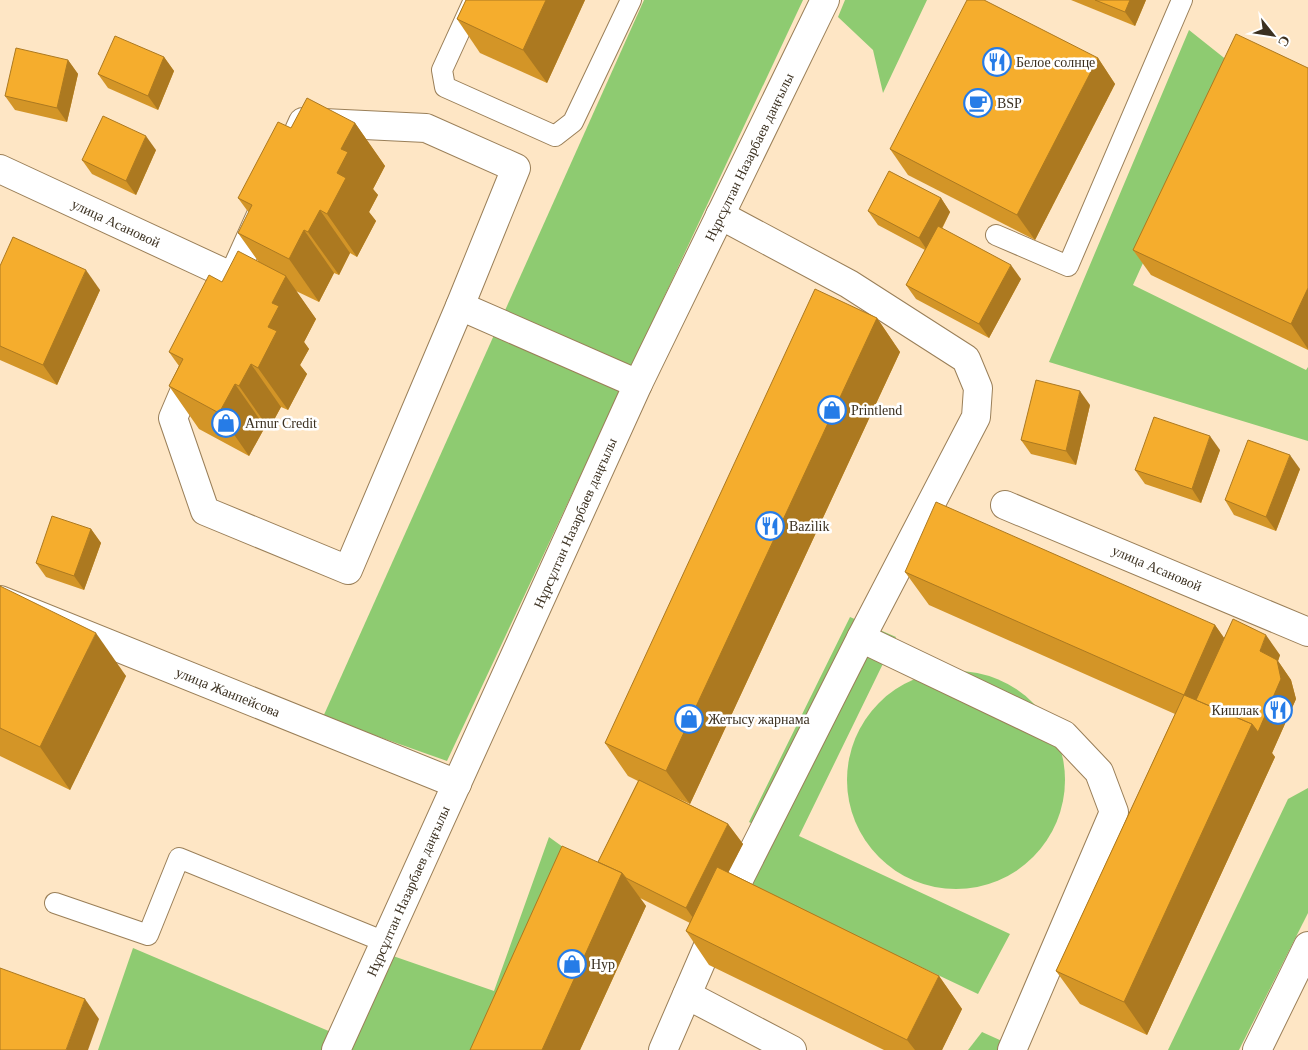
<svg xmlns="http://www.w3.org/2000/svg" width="1308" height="1050" font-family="Georgia,serif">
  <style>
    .green { fill: #8ecb71 }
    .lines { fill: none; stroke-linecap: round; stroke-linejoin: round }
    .service-casing { stroke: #9a7f58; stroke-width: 22 }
    .minor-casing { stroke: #9a7f58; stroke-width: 30 }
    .secondary-casing { stroke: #9a7f58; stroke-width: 30 }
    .service { stroke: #fff; stroke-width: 20 }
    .minor { stroke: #fff; stroke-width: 28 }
    .secondary { stroke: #fff; stroke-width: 28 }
    .wall { fill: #d39527 }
    .shaded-wall { fill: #ac7920 }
    .building { fill: #f5ad2d; stroke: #ac7920 }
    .labels { text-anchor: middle; stroke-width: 5; stroke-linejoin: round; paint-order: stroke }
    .poi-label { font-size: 14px; fill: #3b3020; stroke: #fff; text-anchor: start }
    .street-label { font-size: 14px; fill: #3b3020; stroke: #fff }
  </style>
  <rect width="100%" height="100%" fill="#fee6c5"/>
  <g class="green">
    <polygon points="644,0 803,0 447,761 323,717"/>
    <polygon points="845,0 927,0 883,93 873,50 838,17"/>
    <polygon points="1189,30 1233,65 1133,285 1306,370 1308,367 1308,441 1049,362"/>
    <polygon points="850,617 896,637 799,836 1010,934 978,994 750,886 773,835 749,822"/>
    <circle cx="956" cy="780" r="109"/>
    <polygon points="1308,788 1308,913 1239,1050 1168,1050 1288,799"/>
    <polygon points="549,837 581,860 493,1050 350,1050 393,956 494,991"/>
    <polygon points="133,948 331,1032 322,1050 98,1050"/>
    <polygon points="982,1032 1022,1050 968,1050"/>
  </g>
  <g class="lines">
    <defs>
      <g id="service">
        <polyline points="474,0 442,70 445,87 555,136 573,122 631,0"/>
        <polyline points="996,235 1068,266 1182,0"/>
        <polyline points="55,903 148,935 179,858 385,942"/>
      </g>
      <g id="minor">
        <polygon points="303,122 426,128 516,168 460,306 348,570 205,511 173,418 233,277"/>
        <polyline points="0,169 233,277"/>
        <polyline points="460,306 638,384"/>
        <polyline points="1005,505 1308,632"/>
        <polyline points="0,600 457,784"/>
        <polyline points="861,638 1064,735 1099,772 1114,812 1012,1050"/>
        <polyline points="687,995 792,1050"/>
        <polyline points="663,1050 724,909 861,638 976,417 978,388 966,359 849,284 720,215"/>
      </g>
      <g id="secondary">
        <polyline points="336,1050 638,384 825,0"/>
        <polyline points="1257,1050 1308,946"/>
      </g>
    </defs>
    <use href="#service" class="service-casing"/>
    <use href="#minor" class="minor-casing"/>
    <use href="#secondary" class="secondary-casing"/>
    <use href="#service" class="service"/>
    <use href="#minor" class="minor"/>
    <use href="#secondary" class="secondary"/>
  </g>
  <g class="wall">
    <polygon points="466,0 585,0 547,83 480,53 457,19"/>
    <polygon points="1071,0 1146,0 1135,26"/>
    <polygon points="164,57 174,71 158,110 108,88 98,74"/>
    <polygon points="1098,58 1115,84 1035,240 908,175 890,149"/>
    <polygon points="68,60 78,74 67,122 15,110 5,96"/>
    <polygon points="1308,68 1308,350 1151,275 1133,250"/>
    <polygon points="355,123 385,166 373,189 378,195 369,212 376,221 357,257 350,253 339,275 334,273 319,302 296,291 316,319 304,342 309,349 300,365 307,374 288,410 281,407 269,429 265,427 249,456 199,429 169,386 179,366 169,352 222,282 258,261 238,233 249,213 238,198 291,128"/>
    <polygon points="156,150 136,195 92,174 82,160"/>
    <polygon points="941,198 950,212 942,229 1021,279 989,338 916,299 906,285 925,250 878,225 868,211"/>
    <polygon points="0,266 100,290 57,385 0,360"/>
    <polygon points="877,318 900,352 690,804 677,798 728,824 743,844 728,872 939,976 962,1009 942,1050 884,1050 709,965 686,931 690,923 640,898 646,906 580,1050 470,1050 598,862 638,781 628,776 605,743"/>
    <polygon points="1090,405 1076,465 1031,454 1021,440"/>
    <polygon points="1220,450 1201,503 1145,484 1135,470"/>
    <polygon points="1300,469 1276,531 1234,515 1225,500"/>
    <polygon points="91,529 101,543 84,590 46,577 36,563"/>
    <polygon points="905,572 1215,625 1224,638 1280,655 1278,661 1291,680 1296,699 1272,753 1275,757 1147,1035 1080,1004 1056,971 1175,714 929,605"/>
    <polygon points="0,586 126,676 70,790 0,756"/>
  </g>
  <g class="shaded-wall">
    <polygon points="546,0 585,0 547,83 523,50"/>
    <polygon points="1130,0 1146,0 1135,26 1125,12"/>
    <polygon points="164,57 174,71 158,110 148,96"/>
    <polygon points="1098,58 1115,84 1035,240 1017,215"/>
    <polygon points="68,60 78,74 67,122 57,108"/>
    <polygon points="355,123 385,166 373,189 378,195 369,212 376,221 357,257 327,214 337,173 341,149"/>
    <polygon points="146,136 156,150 136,195 126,181"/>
    <polygon points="941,198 950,212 929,253 919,238"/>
    <polygon points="320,210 350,253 339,275 308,232"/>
    <polygon points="304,230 334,273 319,302 289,259"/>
    <polygon points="1011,265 1021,279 989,338 979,324"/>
    <polygon points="86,270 100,290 57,385 43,365"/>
    <polygon points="286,276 316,319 304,342 309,349 300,365 307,374 288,410 258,368 268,327 272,303"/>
    <polygon points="1308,288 1308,349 1291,324"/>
    <polygon points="877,318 900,352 690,804 666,771"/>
    <polygon points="251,364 281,407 269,429 239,386"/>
    <polygon points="235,384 265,427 249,456 219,413"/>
    <polygon points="1080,391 1090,405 1076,465 1066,451"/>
    <polygon points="1210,436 1220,450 1201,503 1192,489"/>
    <polygon points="1290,455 1300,469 1276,531 1266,517"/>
    <polygon points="91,529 101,543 84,590 74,576"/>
    <polygon points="1215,625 1238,658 1212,716 1184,695"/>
    <polygon points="96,633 126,676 70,790 40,747"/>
    <polygon points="1266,635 1280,655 1278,661 1291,680 1296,699 1272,753 1275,757 1147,1035 1124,1002 1252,724 1260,651"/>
    <polygon points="728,824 743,844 700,928 686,908"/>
    <polygon points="622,873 646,906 580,1050 542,1050"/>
    <polygon points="939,976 962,1009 942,1050 915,1050 907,1040"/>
    <polygon points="85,999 99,1019 88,1050 66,1050"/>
  </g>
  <g class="building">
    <polygon points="466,0 546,0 523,50 457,19"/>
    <polygon points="967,0 984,0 1098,58 1017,215 890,149"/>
    <polygon points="1095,0 1130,0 1125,12"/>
    <polygon points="1236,34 1308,68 1308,288 1291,324 1133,250"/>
    <polygon points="115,36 164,57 148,96 98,74"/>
    <polygon points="16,48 68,60 57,108 5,96"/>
    <polygon points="307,98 355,123 341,149 348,152 337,173 346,178 327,214 320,210 308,232 304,230 289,259 238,233 252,205 238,198 278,122 291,128"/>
    <polygon points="103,116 146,136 126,181 82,160"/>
    <polygon points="889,171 941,198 919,238 868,211"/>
    <polygon points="938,226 1011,265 979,324 906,285"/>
    <polygon points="13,237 86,270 43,365 0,346 0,266"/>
    <polygon points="238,251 286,276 272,303 279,306 268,327 277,331 258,368 251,364 239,386 235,384 219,413 169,386 183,359 169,352 209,275 222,282"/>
    <polygon points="815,289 877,318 666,771 605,743"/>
    <polygon points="1036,380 1080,391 1066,451 1021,440"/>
    <polygon points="1154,417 1210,436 1192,489 1135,470"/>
    <polygon points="1248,440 1290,455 1266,517 1225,500"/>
    <polygon points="936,502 1215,625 1184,695 1252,724 1124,1002 1056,971 1184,695 905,572"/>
    <polygon points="52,516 91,529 74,576 36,563"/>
    <polygon points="0,586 96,633 40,747 0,728"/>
    <polygon points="1233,619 1266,635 1260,651 1277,660 1281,679 1258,732 1252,724 1196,700"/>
    <polygon points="639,780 728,824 686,908 626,878 622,873 598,862"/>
    <polygon points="562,846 622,873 542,1050 470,1050"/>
    <polygon points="717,867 939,976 907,1040 686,931"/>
    <polygon points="0,968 85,999 66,1050 0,1050"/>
  </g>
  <defs>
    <symbol id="restaurant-ring" viewBox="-11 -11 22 22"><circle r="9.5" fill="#fff" stroke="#267ce7" stroke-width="1.5"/><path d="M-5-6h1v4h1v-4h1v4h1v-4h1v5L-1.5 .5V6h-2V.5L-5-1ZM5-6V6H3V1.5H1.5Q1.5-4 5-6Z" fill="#267ce7"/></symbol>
    <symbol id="cafe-ring" viewBox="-11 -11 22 22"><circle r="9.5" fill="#fff" stroke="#267ce7" stroke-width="1.5"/><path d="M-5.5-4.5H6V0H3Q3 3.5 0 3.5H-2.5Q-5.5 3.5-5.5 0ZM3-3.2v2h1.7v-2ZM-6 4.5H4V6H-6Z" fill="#267ce7"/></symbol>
    <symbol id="shop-ring" viewBox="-11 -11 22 22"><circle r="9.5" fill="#fff" stroke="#267ce7" stroke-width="1.5"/><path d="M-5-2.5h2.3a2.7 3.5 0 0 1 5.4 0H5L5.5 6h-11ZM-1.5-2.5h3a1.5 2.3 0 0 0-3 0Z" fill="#267ce7"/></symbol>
  </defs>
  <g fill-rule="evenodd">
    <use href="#restaurant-ring" x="981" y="46" width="32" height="32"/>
    <use href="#cafe-ring" x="962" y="87" width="32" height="32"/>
    <use href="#shop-ring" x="816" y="394" width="32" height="32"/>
    <use href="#shop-ring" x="210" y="407" width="32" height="32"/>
    <use href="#restaurant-ring" x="754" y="510" width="32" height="32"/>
    <use href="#restaurant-ring" x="1262" y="694" width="32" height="32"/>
    <use href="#shop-ring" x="673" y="703" width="32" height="32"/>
    <use href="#shop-ring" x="556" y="948" width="32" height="32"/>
  </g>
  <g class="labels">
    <g class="poi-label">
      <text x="1016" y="67">Белое солнце</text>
      <text x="997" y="108">BSP</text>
      <text x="851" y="415">Printlend</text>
      <text x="245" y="428">Arnur Credit</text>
      <text x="789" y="531">Bazilik</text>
      <text x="1259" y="715" text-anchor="end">Кишлак</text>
      <text x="708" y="724">Жетысу жарнама</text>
      <text x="591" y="969">Нур</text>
    </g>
    <g class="street-label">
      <text transform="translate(749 157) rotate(-64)" y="5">Нұрсұлтан Назарбаев даңғылы</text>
      <text transform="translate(116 223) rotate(25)" y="5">улица Асановой</text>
      <text transform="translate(575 523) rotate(-66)" y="5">Нұрсұлтан Назарбаев даңғылы</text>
      <text transform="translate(1157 568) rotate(23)" y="5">улица Асановой</text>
      <text transform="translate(228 692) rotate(22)" y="5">улица Жанпейсова</text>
      <text transform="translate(408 891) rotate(-66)" y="5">Нұрсұлтан Назарбаев даңғылы</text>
    </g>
  </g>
  <g transform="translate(1273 35) rotate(120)" stroke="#ffffff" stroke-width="4" paint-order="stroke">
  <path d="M0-4L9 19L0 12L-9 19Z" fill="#3b3020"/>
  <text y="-8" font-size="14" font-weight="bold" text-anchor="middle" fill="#3b3020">С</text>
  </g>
</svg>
